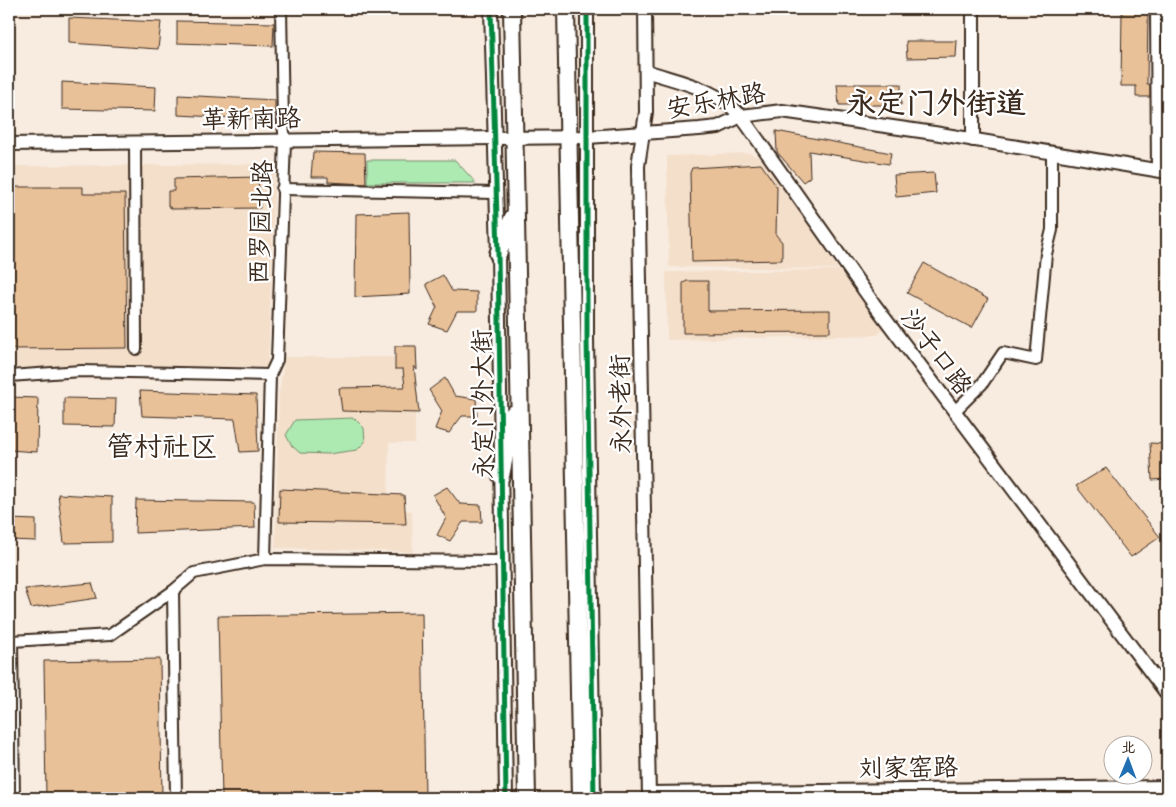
<svg xmlns="http://www.w3.org/2000/svg" width="1176" height="807" font-family="Caveat,'LXGW WenKai TC',sans-serif">
  <style>
    .built { fill: #f4dfcb }
    .green { fill: #aceab1; stroke: #748a68 }
    .building { fill: #e9c199; stroke: #3b2a1e }
    .lines { fill: none; stroke-linecap: round; stroke-linejoin: round }
    .minor-casing { stroke: #3b2a1e; stroke-width: 14 }
    .tertiary-casing { stroke: #3b2a1e; stroke-width: 16 }
    .trunk-casing { stroke: #3b2a1e; stroke-width: 20 }
    .minor { stroke: #fff; stroke-width: 10 }
    .tertiary { stroke: #fff; stroke-width: 12 }
    .trunk { stroke: #fff; stroke-width: 16 }
    .cycleway-casing { stroke: #fff; stroke-width: 8 }
    .cycleway { stroke: #00873e; stroke-width: 5 }
    .labels { text-anchor: middle; stroke-width: 4.5; stroke-linejoin: round; paint-order: stroke }
    .street-label { font-size: 25px; fill: #3b2a1e; stroke: #fff }
    .quarter-label { font-size: 28px; fill: #3b2a1e; stroke: #fff }
    .district-label { font-size: 30px; font-weight: bold; fill: #3b2a1e; stroke: #fff }
  </style>
  <rect width="100%" height="100%" fill="#f8ece0"/>
  <filter id="ink" filterUnits="userSpaceOnUse"><feTurbulence type="fractalNoise" baseFrequency=".02" numOctaves="2"/><feDisplacementMap in="SourceGraphic" scale="10" xChannelSelector="R" yChannelSelector="G"/><feConvolveMatrix kernelMatrix="1 2 1 2 8 2 1 2 1" color-interpolation-filters="sRGB"/></filter>
  <g filter="url(#ink)">
    <g class="built">
      <polygon points="749,153 759,157 784,187 838,269 669,267 667,156"/>
      <polygon points="275,164 268,367 9,368 9,166"/>
      <polygon points="839,270 885,327 878,335 667,340 666,272"/>
      <polygon points="285,357 415,357 415,443 389,443 388,509 412,511 413,552 275,548 279,393"/>
    </g>
    <g class="green">
      <polygon points="367,160 455,160 476,183 367,183"/>
      <polygon points="354,418 364,428 365,442 357,450 328,454 300,453 291,445 286,435 295,420"/>
    </g>
    <g class="building">
      <polygon points="1122,9 1148,9 1147,84 1150,84 1150,97 1136,97 1136,86 1121,86"/>
      <polygon points="69,18 161,22 158,49 69,43"/>
      <polygon points="177,21 274,23 273,46 177,43"/>
      <polygon points="906,41 957,41 956,57 907,58"/>
      <polygon points="62,82 156,87 155,111 62,109"/>
      <polygon points="837,84 901,84 901,105 839,105"/>
      <polygon points="178,95 275,100 275,120 178,115"/>
      <polygon points="776,131 891,153 889,164 809,151 810,177 803,182 777,152"/>
      <polygon points="313,152 365,153 366,184 328,182 328,177 311,177"/>
      <polygon points="761,164 777,187 776,235 782,242 782,260 692,262 690,173 692,168"/>
      <polygon points="934,173 936,193 896,197 894,175"/>
      <polygon points="258,177 260,208 173,209 168,206 168,191 174,191 174,179"/>
      <polygon points="9,187 83,187 83,194 125,194 127,348 9,349"/>
      <polygon points="409,212 410,294 355,297 356,214"/>
      <polygon points="924,263 988,299 972,328 907,293"/>
      <polygon points="443,275 452,291 477,292 477,311 457,311 447,330 429,324 437,307 426,284"/>
      <polygon points="687,281 708,281 708,311 830,310 830,332 683,333 683,283"/>
      <polygon points="395,346 416,346 417,370 414,366 419,413 342,411 339,388 405,387 403,369 395,369"/>
      <polygon points="445,378 455,396 476,399 477,416 462,416 449,433 435,429 442,411 429,390"/>
      <polygon points="140,391 256,395 258,451 240,452 235,419 142,416"/>
      <polygon points="9,397 38,398 37,452 9,450"/>
      <polygon points="64,398 116,399 115,427 64,426"/>
      <polygon points="1150,443 1167,444 1167,479 1152,480"/>
      <polygon points="1106,468 1160,537 1131,557 1076,486"/>
      <polygon points="447,487 460,504 481,505 482,522 463,522 450,541 437,535 446,518 433,495"/>
      <polygon points="280,489 404,495 406,524 279,522"/>
      <polygon points="58,494 112,497 112,542 64,543"/>
      <polygon points="136,500 254,502 255,528 135,533"/>
      <polygon points="9,519 36,520 36,541 9,540"/>
      <polygon points="92,583 97,598 31,608 25,589"/>
      <polygon points="422,613 425,798 222,798 218,616"/>
      <polygon points="160,659 162,798 46,798 44,661"/>
    </g>
    <g class="lines">
      <defs>
        <g id="minor">
          <polyline points="1156,9 1157,171"/>
          <polyline points="135,142 136,349"/>
          <polyline points="282,189 496,193"/>
          <polyline points="9,376 81,371 270,375"/>
          <polyline points="954,412 982,384 1003,353 1036,360 1046,254 1052,230 1052,154"/>
          <polyline points="265,559 270,375 277,360 285,141 283,124 281,9"/>
          <polyline points="173,591 176,798"/>
          <polyline points="14,798 12,641 110,635 173,591 194,573 265,559 503,561"/>
        </g>
        <g id="tertiary">
          <polyline points="491,9 498,254 506,798"/>
          <polyline points="587,9 587,338 594,798"/>
          <polyline points="645,9 646,112 638,166 649,798"/>
          <path d="M646,71c36,12 68,16 95,45l133,188 293,390"/>
          <polyline points="973,140 973,9"/>
          <polyline points="9,144 588,137 699,129 718,127 741,116 782,111 934,133 1167,172"/>
          <polyline points="649,793 1167,787"/>
        </g>
        <g id="trunk">
          <polyline points="512,9 527,798"/>
          <polyline points="566,9 581,798"/>
          <polyline points="498,254 513,217"/>
          <polyline points="501,476 513,414"/>
        </g>
      </defs>
      <use href="#minor" class="minor-casing"/>
      <use href="#tertiary" class="tertiary-casing"/>
      <use href="#trunk" class="trunk-casing"/>
      <use href="#minor" class="minor"/>
      <use href="#tertiary" class="tertiary"/>
      <use href="#trunk" class="trunk"/>
      <defs>
        <g id="cycleway">
          <polyline points="491,9 498,254 506,798"/>
          <polyline points="587,9 587,338 594,798"/>
        </g>
      </defs>
      <use href="#cycleway" class="cycleway-casing"/>
      <use href="#cycleway" class="cycleway"/>
    </g>
  </g>
  <g class="labels">
    <g class="street-label">
      <text transform="translate(716 100) rotate(-10)" y="9">安乐林路</text>
      <text transform="translate(251 118) rotate(-1)" y="9">革新南路</text>
      <text transform="translate(260 222) rotate(-88)" y="9">西罗园北路</text>
      <text transform="translate(937 351) rotate(53)" y="9">沙子口路</text>
      <text transform="translate(482 404) rotate(-91)" y="9">永定门外大街</text>
      <text transform="translate(620 404) rotate(-91)" y="9">永外老街</text>
      <text transform="translate(908 767) rotate(-1)" y="9">刘家窑路</text>
    </g>
    <g class="quarter-label">
      <text x="162" y="456">管村社区</text>
    </g>
    <g class="district-label">
      <text x="936" y="113">永定门外街道</text>
    </g>
  </g>
  <rect width="1176" height="807" fill="none" stroke="#fff" stroke-width="30"/>
  <rect x="15" y="15" width="1146" height="777" fill="none" stroke="#3b2a1e" stroke-width="2" filter="url(#ink)"/>
  <g transform="translate(1128 760) rotate(1)"><circle r="24" fill="#ffffff" stroke="#b1aaa5"/>
  <path d="M0-4L9 19L0 12L-9 19Z" fill="#1f6fb2"/>
  <text y="-8" font-size="14" font-weight="bold" text-anchor="middle" fill="#3b2a1e">北</text>
  </g>
</svg>
